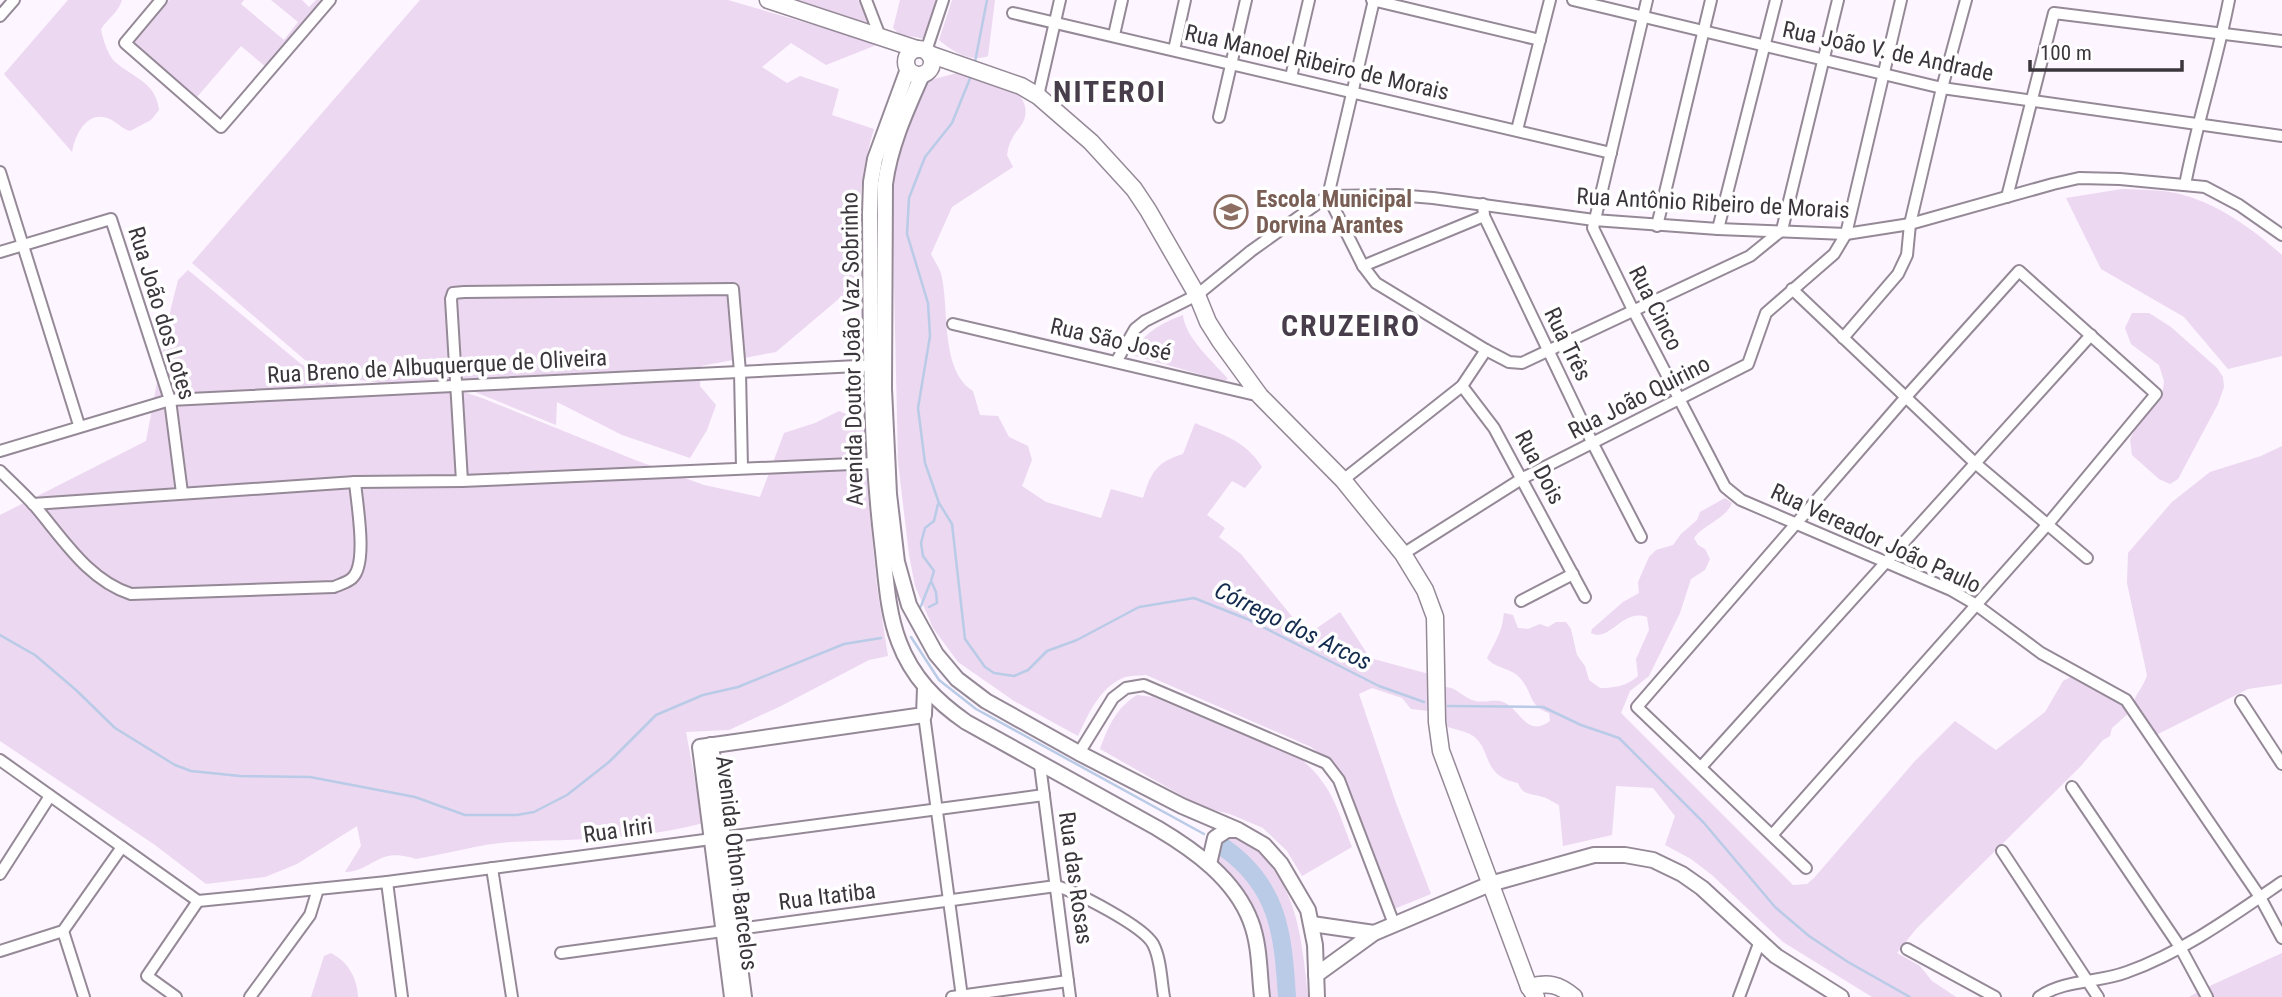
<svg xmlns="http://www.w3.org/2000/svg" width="2282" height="997" font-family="'Roboto Condensed',sans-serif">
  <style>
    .green { fill: #ecd8f1 }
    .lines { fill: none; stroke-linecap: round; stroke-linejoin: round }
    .stream { stroke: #b9cbe6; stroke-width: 2.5 }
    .river { stroke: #b9cbe6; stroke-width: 18 }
    .minor-casing { stroke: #958997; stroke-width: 14 }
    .tertiary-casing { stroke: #958997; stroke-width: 18 }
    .secondary-casing { stroke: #958997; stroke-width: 19 }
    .minor { stroke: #fff; stroke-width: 10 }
    .tertiary { stroke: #fff; stroke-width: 14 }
    .secondary { stroke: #fff; stroke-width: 16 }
    .labels { text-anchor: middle; stroke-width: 7; stroke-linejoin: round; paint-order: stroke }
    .street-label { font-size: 23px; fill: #3b363c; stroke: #fff }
    .education-label { font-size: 23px; font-weight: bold; fill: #785e54; stroke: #fff; text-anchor: start }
    .water-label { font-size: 24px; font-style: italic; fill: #132b4f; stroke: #fff }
    .district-label { font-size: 30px; font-weight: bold; letter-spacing: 2px; fill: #483d4a; stroke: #fff }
  </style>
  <rect width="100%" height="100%" fill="#fdf5ff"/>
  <g class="green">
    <path d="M68,0h54c-4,13 -14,18 -21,29 2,10 6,24 13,32 17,16 42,20 45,49l-8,10 -21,11c-7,-2 -9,-5 -15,-9 -24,-16 -39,8 -43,30l-68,-78z"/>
    <polygon points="169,0 244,0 241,4 284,40 298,22 271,0 302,0 309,7 316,0 324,0 266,67 241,46 197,97 132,42"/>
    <path d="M420,0h308l151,44 -53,21 -35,-22 -29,24 25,16 13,-7 39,13 -7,26 42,14c-18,58 -16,100 -14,160l-12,2 -72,61 -75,14 -1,20 16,19 -9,25 -17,28 -68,-23 -65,-33 -1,23 -103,-42 -61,2 -51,-8 -36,-17 -113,-97z"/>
    <polygon points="791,0 858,0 873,30"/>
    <polygon points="900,0 938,0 925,39 899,34 893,28"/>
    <path d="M952,0h43l-7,56c-18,7 -36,-5 -49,-16z"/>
    <path d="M961,72c21,5 74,14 63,48 -2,6 -9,12 -12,19 -3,4 -4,10 -5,16l6,12 -61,40 -21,47c4,8 10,16 11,24 7,35 -1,93 31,113l7,24 18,1 11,21 19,9 4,14 -10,26 24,16 55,16 10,-29 32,9c8,-25 13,-36 40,-44l12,-31c28,12 50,17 67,44l-17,21 -13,-7 -25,34 18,13 -6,9 22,17 66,81 33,-23 30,46 59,16 -1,37 -17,-2 -9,-11 -30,-10 -13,6 37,109 35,91 -37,15 -49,-131 -15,-17 -19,-14 -165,-72c-7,1 -17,0 -23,3 -24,10 -35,37 -45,58l-64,-35 -56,-39 -25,-34 -18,-42 -6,-31 -11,-93 -6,-266c5,-45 14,-77 38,-116z"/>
    <path d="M2122,189c20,1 42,0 61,6 37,10 71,35 99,60v101l-54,13 -44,-52 -83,-48 -35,-71z"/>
    <path d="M188,270l113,94 37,20 54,7 59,-3 31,10 153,62 69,25 56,12 24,-64 31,-10 24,-12 27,12v50l11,114 11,69 -19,4 -88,46 -52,24 -43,2 17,91c-62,17 -128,16 -192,19 -31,2 -64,12 -95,17 -6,-2 -21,-5 -28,-3 -16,4 -25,16 -43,16l16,-26 -4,-20 -60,38 -32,13 -59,7 -51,-39 -155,-104v-226l146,-74 25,-133 7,-28z"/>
    <polygon points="2132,313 2149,313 2171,327 2217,368 2223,377 2224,387 2218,404 2178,479 2170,484 2159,479 2132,455 2130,439 2138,424 2162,398 2164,381 2159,365 2131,344 2125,328"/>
    <path d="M1183,315c2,23 30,46 45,64l-4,2 -92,-26c10,-21 29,-32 51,-40z"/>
    <path d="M2282,446v238l-34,5 -92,46c-7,-10 -27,-26 -20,-39 5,-8 8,-12 11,-21l-20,-92 1,-30 44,-51 38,-30 51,-16z"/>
    <path d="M1725,498l7,5c-6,16 -28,21 -38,35l4,7 7,4 5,10 -5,11 -14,9 -11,34 -31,63 -19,15 -9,22 172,172 14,-1 7,-6 101,-117 40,-40 41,29 49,-38 18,-31 8,-4 39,19 20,16 -18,16 -2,8 -7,4 -23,27 -164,162 -19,24 23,13 12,15 24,16h-84l-89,-55 -71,-67 -21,-16 -26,-14 10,-29 -22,-28 -37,-2 -4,49 -49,11 -4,-41c-5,-2 -11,-7 -16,-8 -12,-4 -20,-1 -25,-14 -39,-8 -24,-35 -48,-49 -8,-4 -19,-5 -27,-9l2,-38c12,0 18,11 30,14 9,2 19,-2 28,1 17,6 23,37 47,19l-1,-8c-19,-5 -17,-21 -28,-34 -10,-12 -26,-10 -34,-21 8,-16 15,-25 17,-45l9,2 5,13 10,1 12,-5 8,3 8,-5h10l5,7 6,26 8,11 4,14 11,8c15,0 27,-2 38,-12l-2,-17 13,-29 -2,-13c-25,-9 -37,26 -56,16l1,-4 31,-27 16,-9 -1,-11 11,-25 7,-7 17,-5 8,-11 16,-14 3,-8z"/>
    <path d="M1137,695l16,2 149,63c31,26 36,52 50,87l-50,29 -15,-25 -24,-23 -33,-14 -28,-7 -102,-58c8,-22 16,-41 37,-54z"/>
    <path d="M1237,835c60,39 64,98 71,162h-39c-3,-36 -3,-70 -23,-102 -8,-12 -20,-22 -30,-33l1,-15 7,-10z"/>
    <path d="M331,953c17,9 26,24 27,44h-47l13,-41z"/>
    <polygon points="2282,953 2282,997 2189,997 2203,989"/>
  </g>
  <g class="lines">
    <g class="stream">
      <polyline points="975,62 987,0"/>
      <polyline points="971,76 952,123 925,157 909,198 907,234 928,303 930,336 918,408 925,463 939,503 952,524 965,639 985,667 994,673 1014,676 1028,670 1047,651 1077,640 1139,607 1194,598 1247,619 1379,686 1424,702"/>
      <polyline points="929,607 937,603 936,592 931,581 934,571 923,556 921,543 925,528 934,521 938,504"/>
      <polyline points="917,611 921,606 930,583"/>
      <polyline points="0,635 35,655 76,690 115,728 175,765 191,771 240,776 310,777 415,797 465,815 517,815 534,812 567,795 609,762 656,715 703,695 738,687 844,644 881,638"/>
      <polyline points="911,637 939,680 976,709 1204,834"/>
      <polyline points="1448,706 1543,707 1581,725 1619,738 1704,823 1775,907 1809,936 1848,962 1910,997"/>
    </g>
    <path class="river" d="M1223,847c56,39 60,87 64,150"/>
    <defs>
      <g id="minor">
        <polyline points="161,0 125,43 221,127 330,0"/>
        <polyline points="866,0 881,39"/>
        <polyline points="1372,0 1540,40"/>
        <polyline points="1374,0 1328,196 1363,266 1376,283 1486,350 1509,362 1522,363 1750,256 1782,230 1838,0"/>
        <polyline points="1573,0 1942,88 2282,136"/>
        <polyline points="1647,0 1593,228 1633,310 1725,487 1741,500 1951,590 1975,604 2041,653 2126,700 2260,897 2282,938"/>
        <polyline points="1013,13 1611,153"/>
        <polyline points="0,16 14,0"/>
        <polyline points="1114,35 1122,0"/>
        <polyline points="1174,50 1185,0"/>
        <polyline points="926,51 943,0"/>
        <polyline points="1291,77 1309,0"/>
        <polyline points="1038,96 1060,0"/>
        <polyline points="1219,117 1246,0"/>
        <polyline points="1517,130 1550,0"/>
        <polyline points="0,172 79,425"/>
        <path d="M2185,185c12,-63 32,-123 44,-185"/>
        <polyline points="2007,197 2054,13 2282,41"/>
        <polyline points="1483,204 1484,216 1593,444 1641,537"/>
        <polyline points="1657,226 1711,0"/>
        <polyline points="1718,229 1776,0"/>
        <polyline points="0,252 111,219 170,400 182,493"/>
        <polyline points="1363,266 1484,216"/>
        <polyline points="1792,289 1975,463 2087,558"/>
        <polyline points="953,324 1260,396"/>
        <polyline points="1843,338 1898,274 1907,255 1910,224 1942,88 1966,0"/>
        <polyline points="1116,362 1135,329 1145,321 1197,295 1251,251 1328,196 1397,195 1433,198 1594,220 1718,229 1846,234 1910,224 2053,184 2079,178 2120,179 2205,187 2239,205 2282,235"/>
        <polyline points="1462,386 1494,428 1585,597"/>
        <polyline points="0,451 170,400 878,365"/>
        <path d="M0,471c12,12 24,23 35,35 28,33 53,74 96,88l203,-7c7,-3 16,-5 20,-11 13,-17 3,-71 1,-94"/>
        <polyline points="1343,480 1462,386 1486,350"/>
        <polyline points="462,481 451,299 453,293 464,292 733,289 740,372 742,468"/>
        <polyline points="33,504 355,482 462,481 874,463"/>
        <polyline points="1403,554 1523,478 1748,364 1766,313 1834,254 1846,234 1901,0"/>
        <polyline points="1521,601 1573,574"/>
        <polyline points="2241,701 2282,764"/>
        <polyline points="924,715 962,997"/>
        <polyline points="1079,753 1113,698 1126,688 1144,685 1326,763 1339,780 1394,924"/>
        <polyline points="0,760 198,901"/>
        <polyline points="1040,765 1070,997"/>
        <polyline points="1701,767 2091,335"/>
        <polyline points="2072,787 2180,947 2207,997"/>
        <polyline points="1773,834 2048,524 2156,394 2019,271 1905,398 1637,707 1806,868"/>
        <polyline points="2002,851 2098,997"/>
        <polyline points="492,868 512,997"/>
        <polyline points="0,874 50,796"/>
        <polyline points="387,882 402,997"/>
        <polyline points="198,901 387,882 1044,795"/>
        <polyline points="63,931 84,997"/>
        <polyline points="1907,949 1995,997"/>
        <polyline points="0,951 63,931 122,847"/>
        <path d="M561,953l495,-67c21,6 87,40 97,58 8,15 8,36 11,53"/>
        <polyline points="176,997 147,976 198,901"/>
        <polyline points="250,997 310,915 318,889"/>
        <polyline points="952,997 1068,981"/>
        <polyline points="1739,997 1760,941"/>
        <path d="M2039,997c26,-18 60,-14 88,-25 56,-20 107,-57 155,-90"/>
      </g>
      <g id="tertiary">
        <path d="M908,69l-33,90 -4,23 -1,32c1,110 -1,219 12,329 4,33 5,68 17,99 13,35 37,59 67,80l191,106c37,22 78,51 94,94 9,24 8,50 11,75"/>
        <path d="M922,75c-16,36 -32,71 -37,109l-1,205 5,105 8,68 12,43 27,49 21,25 29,22 93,52 103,53 56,24 26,15 17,19 27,46 7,35 2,52"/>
        <polyline points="711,745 744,997"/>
        <polyline points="1209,864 1215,838 1227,830 1237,830"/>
        <polyline points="1312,924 1374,933"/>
        <polyline points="1316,975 1374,933 1490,884 1594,855 1625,855 1653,860 1682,874 1702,888 1776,956 1841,997"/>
        <polyline points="732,997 700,747 924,715 925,688"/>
      </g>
      <g id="secondary">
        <polyline points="768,0 917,49"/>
        <circle cx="919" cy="62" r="13"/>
        <polyline points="929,54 1021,86 1038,96 1091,142 1134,189 1148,210 1197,295 1208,322 1220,341 1260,396 1343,480 1403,554 1425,590 1435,617 1437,722 1441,751 1529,987 1536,997"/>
        <path d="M1529,987c19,-5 30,-3 45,10"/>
      </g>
    </defs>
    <use href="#minor" class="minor-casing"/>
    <use href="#tertiary" class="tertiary-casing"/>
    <use href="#secondary" class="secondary-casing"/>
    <use href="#minor" class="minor"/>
    <use href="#tertiary" class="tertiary"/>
    <use href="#secondary" class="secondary"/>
  </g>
  <defs>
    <symbol id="school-ring" viewBox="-11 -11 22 22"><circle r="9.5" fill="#fff" stroke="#8d6e63" stroke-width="1.5"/><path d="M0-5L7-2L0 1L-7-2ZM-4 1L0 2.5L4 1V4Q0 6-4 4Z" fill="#8d6e63"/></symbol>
  </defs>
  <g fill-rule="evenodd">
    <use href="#school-ring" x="1212" y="193" width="38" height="38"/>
  </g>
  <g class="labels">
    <g class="street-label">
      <text transform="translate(1888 51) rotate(12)" y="8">Rua João V. de Andrade</text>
      <text transform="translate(1317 62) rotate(13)" y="8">Rua Manoel Ribeiro de Morais</text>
      <text transform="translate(1713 203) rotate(3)" y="8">Rua Antônio Ribeiro de Morais</text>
      <text transform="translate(1656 308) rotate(63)" y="8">Rua Cinco</text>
      <text transform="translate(162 313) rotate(73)" y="8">Rua João dos Lotes</text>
      <text transform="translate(1111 339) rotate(13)" y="8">Rua São José</text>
      <text transform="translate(1568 344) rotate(64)" y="8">Rua Três</text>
      <text transform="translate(852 349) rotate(-91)" y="8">Avenida Doutor João Vaz Sobrinho</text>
      <text transform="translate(437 366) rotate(-3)" y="8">Rua Breno de Albuquerque de Oliveira</text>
      <text transform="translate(1639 397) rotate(-27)" y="8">Rua João Quirino</text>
      <text transform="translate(1540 467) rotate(62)" y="8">Rua Dois</text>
      <text transform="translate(1876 538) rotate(25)" y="8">Rua Vereador João Paulo</text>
      <text transform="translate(618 830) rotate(-8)" y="8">Rua Iriri</text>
      <text transform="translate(737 863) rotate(83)" y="8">Avenida Othon Barcelos</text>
      <text transform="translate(1076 878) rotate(82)" y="8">Rua das Rosas</text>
      <text transform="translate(827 896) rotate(-7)" y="8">Rua Itatiba</text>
    </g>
    <g class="education-label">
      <text x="1256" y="207">Escola Municipal<tspan x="1256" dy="26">Dorvina Arantes</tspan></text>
    </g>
    <g class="water-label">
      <text transform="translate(1293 626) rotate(26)" y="8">Córrego dos Arcos</text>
    </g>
    <g class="district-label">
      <text x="1110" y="102">NITEROI</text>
      <text x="1351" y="336">CRUZEIRO</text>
    </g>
  </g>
  <path d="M2030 60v10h152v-10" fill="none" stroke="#3b363c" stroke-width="3.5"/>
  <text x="2040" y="60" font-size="21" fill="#3b363c" stroke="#ffffff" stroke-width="5" paint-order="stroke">100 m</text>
</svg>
